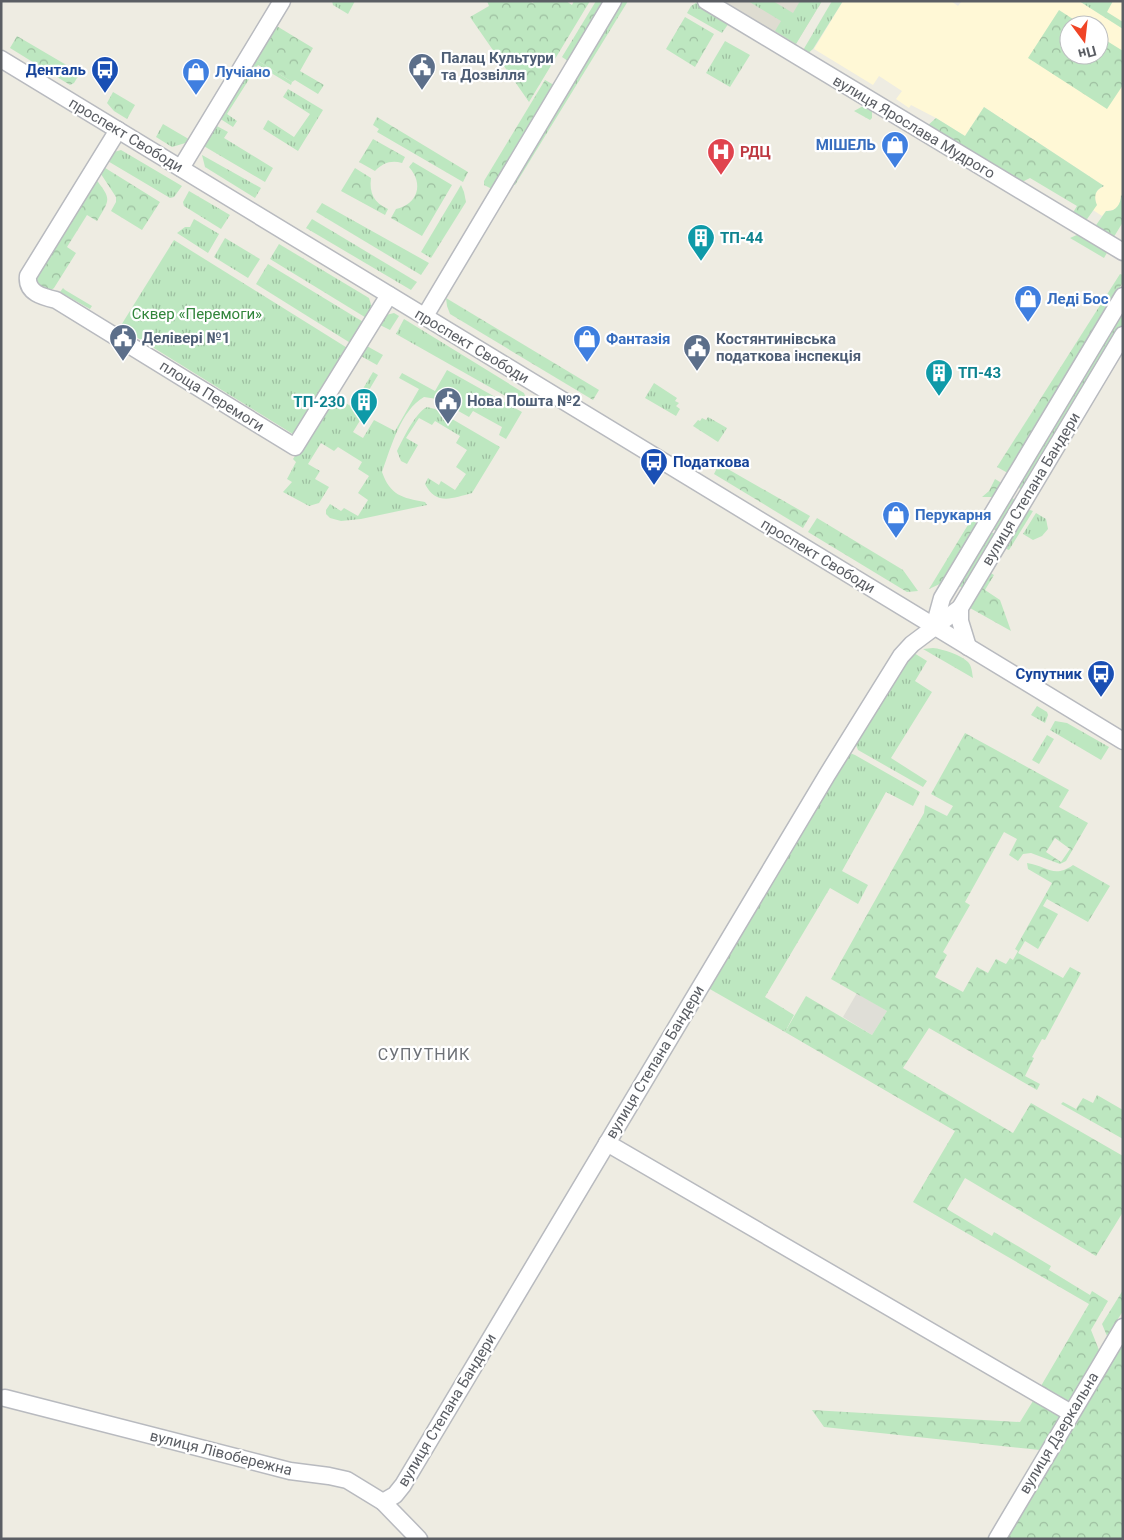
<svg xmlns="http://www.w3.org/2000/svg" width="1124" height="1540" font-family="Roboto,sans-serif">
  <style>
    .commercial { fill: #fff8d6; fill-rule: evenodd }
    .industrial { fill: #dfded7 }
    .education { fill: #dedcd1 }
    .grass { fill: url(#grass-tufts) }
    .forest { fill: url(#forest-crowns); fill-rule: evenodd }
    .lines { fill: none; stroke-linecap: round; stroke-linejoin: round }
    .minor-casing { stroke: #b8babf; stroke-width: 19 }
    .minor { stroke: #fff; stroke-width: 16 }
    .labels { text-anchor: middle; stroke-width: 4.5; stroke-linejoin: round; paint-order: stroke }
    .service-label { font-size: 15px; font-weight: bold; fill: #4e5e75; stroke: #fff; text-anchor: start }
    .transit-label { font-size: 15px; font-weight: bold; fill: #164399; stroke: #fff; text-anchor: end }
    .shop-label { font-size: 15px; font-weight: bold; fill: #366cbe; stroke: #fff; text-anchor: start }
    .street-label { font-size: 15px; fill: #5b5e64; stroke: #fff }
    .health-label { font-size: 15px; font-weight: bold; fill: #be3a42; stroke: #fff; text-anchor: start }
    .culture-label { font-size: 15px; font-weight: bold; fill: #0d838f; stroke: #fff; text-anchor: start }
    .park-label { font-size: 15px; fill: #31853b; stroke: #fff }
    .neighbourhood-label { font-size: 16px; letter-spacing: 1px; fill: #6c7076; stroke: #fff }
  </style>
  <defs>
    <pattern id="grass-tufts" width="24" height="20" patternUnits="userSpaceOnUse" patternTransform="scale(1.25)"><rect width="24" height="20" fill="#bde7c0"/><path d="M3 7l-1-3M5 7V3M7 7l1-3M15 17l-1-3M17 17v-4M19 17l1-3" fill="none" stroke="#9dbea0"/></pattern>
    <pattern id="forest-crowns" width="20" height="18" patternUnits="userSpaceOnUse" patternTransform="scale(1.25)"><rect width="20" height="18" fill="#bde7c0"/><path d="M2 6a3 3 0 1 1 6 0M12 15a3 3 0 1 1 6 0" fill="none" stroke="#9dbea0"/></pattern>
  </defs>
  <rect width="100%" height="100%" fill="#eeece2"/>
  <path class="commercial" d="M843,1h108l7,5 4,-5h161v196l-2,-1 -1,8 -3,4 -4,2 -7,1 -4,5 -9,-6 3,-5 -1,-7v-4l3,-4 6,-4 -120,-79 -19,29 -29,-18 -25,-13 -2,3 -13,-9 6,-8 -23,-15 -6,9 -59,-36zM1069,25h30v30h-30z"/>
  <polygon class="industrial" points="857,993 887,1011 872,1035 843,1017"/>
  <polygon class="education" points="718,1 822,1 794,47"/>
  <g class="grass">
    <polygon points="332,1 355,1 348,14 333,5"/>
    <polygon points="622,1 628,1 515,185 513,185"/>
    <polygon points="748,1 773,1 793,13 800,1 822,1 796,44 775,31 781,21"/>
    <polygon points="832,1 843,1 813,49 806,55 802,52"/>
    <polygon points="1079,1 1113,1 1107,12 1123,22 1123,29"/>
    <polygon points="696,3 729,23 722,33 687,13 691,6"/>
    <polygon points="725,41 750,55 730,87 706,73"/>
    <polygon points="255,59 292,82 291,85 258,65 227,114 237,121 233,127 219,118"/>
    <polygon points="288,89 323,110 298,151 263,129 268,120 294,137 310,114 283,97"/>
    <polygon points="865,105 872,109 872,118 870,120 854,111"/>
    <polygon points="163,124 192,141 172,147 156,137"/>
    <polygon points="215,125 228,132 224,138 273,168 265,182 202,145"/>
    <polygon points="121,150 182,186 174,197 170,198 165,195 106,160 114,152"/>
    <polygon points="202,155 261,188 255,198 205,167"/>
    <polygon points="461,185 464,192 466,202 431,258 421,252"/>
    <polygon points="189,191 230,215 221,229 184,206 183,202"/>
    <polygon points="322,203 429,263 421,275 316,212"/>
    <polygon points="194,219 219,234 208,253 177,233 185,227 190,227"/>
    <polygon points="312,219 417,282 411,290 306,228"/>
    <polygon points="1079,234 1108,251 1104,258 1070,238"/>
    <polygon points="225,238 260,259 248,278 214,257"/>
    <polygon points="174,240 349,349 296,436 120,327"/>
    <polygon points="279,244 369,298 373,311 368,319 270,259"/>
    <polygon points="268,264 365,323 352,344 256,284"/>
    <polygon points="63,288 65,290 92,306 90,309 60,292"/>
    <polygon points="394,313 399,316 390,330 378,324 382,316"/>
    <polygon points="1123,313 1123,325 1024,488 1020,489 1018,485"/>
    <polygon points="404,319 524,393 527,401 525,407 396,334"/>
    <polygon points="365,345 383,355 377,365 359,355"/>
    <path d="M447,370l75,42 -16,27 -7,-4 3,-8 -29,-16 -4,6 -32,-18 -13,-2c-23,13 -33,50 -42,75 8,23 20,26 43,30l2,3 -66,14 -20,2 -11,-3 -4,-4v-4l4,-6 11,7 3,-3 14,8 10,-16 -10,-7 11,-17 -11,-7 4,-7 -24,-15 -4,4 -13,-8 -13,21 12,7 -5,8 14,8 -10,16 -10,3 -26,-14 9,-10 -5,-3 9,-17 -3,-3 41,-63 30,18 -11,18 10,6 11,-18 21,11 24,-42 -20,-11 3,-5 33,18z"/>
    <polygon points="373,372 378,375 369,390 366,388 360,398 358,397"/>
    <polygon points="654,383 677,398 675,401 679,403 676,406 680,409 676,416 645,398"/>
    <path d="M427,407l8,2 65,38 -28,46c-19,5 -36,13 -47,-9l3,-6 11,7 2,-4 14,9 11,-16 -10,-7 11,-17 -11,-7 4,-7 -25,-15 -3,4 -13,-7 -13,20 12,7 -11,19 -6,-3 -4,-10c6,-12 18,-38 30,-44z"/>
    <polygon points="708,417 727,428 718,442 693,426 698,420 700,421 702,418 706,420"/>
    <polygon points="1012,498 1015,500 998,532 991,528 1009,499"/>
    <polygon points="1030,510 1033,511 1009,550 1004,548 1025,512"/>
    <polygon points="1036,513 1046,519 1048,529 1042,536 1033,540 1023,534"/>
    <polygon points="989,531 996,535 964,589 958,585"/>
    <path d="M933,648c10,1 28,7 35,14 4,4 4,11 5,16l-50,-29z"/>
    <polygon points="914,653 927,661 915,681 932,692 891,758 927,781 923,787 858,750 854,740 906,658"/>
    <polygon points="1037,706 1047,712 1048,715 1045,723 1031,715"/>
    <polygon points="1055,721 1067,723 1109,747 1101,760 1050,730"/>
    <polygon points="1047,735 1054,739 1039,764 1032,760"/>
    <polygon points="847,752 855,755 920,792 913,806 886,792 842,871 868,885 858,904 830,888 765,997 794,1015 785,1032 708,988"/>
  </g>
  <g class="forest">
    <polygon points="487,1 529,1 533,3 534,1 566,1 572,5 574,1 590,1 529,102 470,17 489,6"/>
    <polygon points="596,1 604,1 568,61 562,57"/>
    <polygon points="1059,10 1082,25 1069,25 1069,55 1099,55 1099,36 1123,51 1123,85 1107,109 1028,58"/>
    <polygon points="685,17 714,34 695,67 666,49"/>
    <polygon points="275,25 313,48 300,71 324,85 318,94 295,80 292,82 255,59"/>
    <polygon points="17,36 80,73 74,83 70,85 10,48"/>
    <polygon points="545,80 554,85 492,189 484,185 484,181"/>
    <polygon points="113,92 135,105 127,119 114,111 107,103"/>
    <path d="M984,107l120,79c-8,3 -11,10 -7,19l-12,17 -13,-8 5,-8 -47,-28 -10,5 -94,-56 10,-9 29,18z"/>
    <polygon points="377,117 468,172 463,182 377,132 379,129 373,125"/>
    <path d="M373,139l32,18 -3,6c-11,-3 -19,0 -27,8l-16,-9z"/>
    <path d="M413,162l39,23 -30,51 -31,-18 5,-9c22,-5 28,-25 13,-42z"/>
    <polygon points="102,166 160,202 142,230 111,211 116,202 116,197 99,171"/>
    <path d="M355,168l16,10c-2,15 3,25 17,31l-3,6 -44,-24z"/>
    <path d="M95,178c16,21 16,20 2,43l-10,-6 -20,32 9,6 -22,35 -5,4 -11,-3 -4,-12z"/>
    <path d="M1121,195l2,2v25l-11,18 -18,-12 12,-17c9,1 15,-6 15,-16z"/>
    <polygon points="1120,274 1123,275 1123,282 1009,472 1006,472 997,467"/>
    <polygon points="446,298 599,390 593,400 450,314 447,306"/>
    <polygon points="719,464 810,516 803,528 714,474"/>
    <polygon points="995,479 1000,482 1001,486 994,497 982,497 989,491"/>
    <polygon points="974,515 979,517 980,521 944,582 929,589"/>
    <polygon points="817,518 903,570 918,591 907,592 808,532"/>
    <polygon points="989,572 994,575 985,590 1000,600 1011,631 970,608 971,603"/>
    <path d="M965,733l104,57 -10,17 29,16 -22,38 -6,3 -29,-11 -8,1 -5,7 -9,-6 8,-16 -13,-7 -39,70 5,3 -27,47 4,3 -12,22 28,15 14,-25 11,6 8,-14 10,5 4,-6 3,2 5,-9 -3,-2 37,-66 -24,-14 -1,-6c21,3 26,16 46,2l37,21 -22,36 -41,-23 -4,7 15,8 -20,35 -13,-8 -7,12 45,25 7,-11 11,6 -36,67 -3,-1 -10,18 2,1 -9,18 15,8 -3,6 -108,-62 -26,40 110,65 18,-30 92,53v56l-27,44 -131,-78 -18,31 45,27 2,-4 57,34 -2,4 41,25 2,-4 16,10 -17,29 8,20 -30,52 -28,-16 48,-82 -176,-102 42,-71 -170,-99 21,-36 66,39 15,-24 -56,-32 93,-166 1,-8 22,11 6,-10 -22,-12zM1055,838l15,11 -9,13 -15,-10z"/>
    <polygon points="1097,1095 1123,1110 1123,1139 1061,1104 1063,1102 1076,1109 1083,1098 1093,1103"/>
    <polygon points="1123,1290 1123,1311 1107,1336 1102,1324"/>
    <polygon points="1123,1344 1123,1539 1007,1539"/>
    <polygon points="1033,1401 1061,1417 1040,1450 824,1427 812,1410 1020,1422"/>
  </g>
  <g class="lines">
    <defs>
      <g id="minor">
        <polyline points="706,1 1123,252"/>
        <polyline points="1,59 1123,741"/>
        <path d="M118,130l-90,146c-2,17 15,21 28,24l239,147 94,-152"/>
        <polyline points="181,168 282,1"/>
        <polyline points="425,316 613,1"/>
        <polyline points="934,627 942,598 1123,296"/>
        <polyline points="968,647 960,621 960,608 1123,335"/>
        <polyline points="607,1143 1071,1413"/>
        <polyline points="5,1398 290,1471 329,1476 347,1480 383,1502 419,1539"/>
        <polyline points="383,1502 395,1495 403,1485 827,775 901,656 912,644 960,608"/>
        <polyline points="997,1539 1123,1327"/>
      </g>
    </defs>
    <use href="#minor" class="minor-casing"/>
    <use href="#minor" class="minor"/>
  </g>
  <defs>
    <symbol id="civic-pin" viewBox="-11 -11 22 30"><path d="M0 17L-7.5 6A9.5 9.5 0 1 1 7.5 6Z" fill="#5c6f8a" stroke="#fff"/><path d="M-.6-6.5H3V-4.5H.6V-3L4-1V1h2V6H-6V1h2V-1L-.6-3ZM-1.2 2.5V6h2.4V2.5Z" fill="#fff"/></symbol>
    <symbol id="bus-pin" viewBox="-11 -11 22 30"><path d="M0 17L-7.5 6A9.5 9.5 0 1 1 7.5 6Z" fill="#1a4fb4" stroke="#fff"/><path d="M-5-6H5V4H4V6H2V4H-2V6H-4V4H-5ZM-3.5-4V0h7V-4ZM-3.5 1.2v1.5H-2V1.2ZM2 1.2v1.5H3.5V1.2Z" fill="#fff"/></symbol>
    <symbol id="shop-pin" viewBox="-11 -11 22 30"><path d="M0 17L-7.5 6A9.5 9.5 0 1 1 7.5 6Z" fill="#3f7fe0" stroke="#fff"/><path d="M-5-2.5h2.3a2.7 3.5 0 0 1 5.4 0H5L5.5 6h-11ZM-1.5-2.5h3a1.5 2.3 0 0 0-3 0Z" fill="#fff"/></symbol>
    <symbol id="hospital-pin" viewBox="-11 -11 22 30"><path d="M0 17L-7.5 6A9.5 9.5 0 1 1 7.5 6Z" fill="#e0444e" stroke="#fff"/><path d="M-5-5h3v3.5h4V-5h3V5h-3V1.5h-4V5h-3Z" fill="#fff"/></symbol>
    <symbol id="building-pin" viewBox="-11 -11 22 30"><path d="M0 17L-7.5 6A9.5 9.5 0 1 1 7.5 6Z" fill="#0f9aa8" stroke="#fff"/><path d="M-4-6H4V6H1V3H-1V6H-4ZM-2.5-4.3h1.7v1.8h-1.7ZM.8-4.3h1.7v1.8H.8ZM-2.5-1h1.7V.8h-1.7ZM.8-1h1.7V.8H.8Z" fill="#fff"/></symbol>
  </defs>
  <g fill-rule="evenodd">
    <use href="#civic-pin" x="406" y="51" width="32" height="43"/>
    <use href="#bus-pin" x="89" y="54" width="32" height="43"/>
    <use href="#shop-pin" x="180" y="56" width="32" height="43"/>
    <use href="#shop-pin" x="879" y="129" width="32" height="43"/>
    <use href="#hospital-pin" x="705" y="136" width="32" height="43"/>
    <use href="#building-pin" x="685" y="222" width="32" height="43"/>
    <use href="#shop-pin" x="1012" y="283" width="32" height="43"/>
    <use href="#civic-pin" x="107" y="322" width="32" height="43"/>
    <use href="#shop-pin" x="571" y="323" width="32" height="43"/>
    <use href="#civic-pin" x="681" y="332" width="32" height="43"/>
    <use href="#building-pin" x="923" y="357" width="32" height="43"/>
    <use href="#civic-pin" x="432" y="385" width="32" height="43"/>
    <use href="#building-pin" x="348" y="386" width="32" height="43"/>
    <use href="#bus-pin" x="638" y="446" width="32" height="43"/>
    <use href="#shop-pin" x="880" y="499" width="32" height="43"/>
    <use href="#bus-pin" x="1085" y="658" width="32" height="43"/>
  </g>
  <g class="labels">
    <g class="service-label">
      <text x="441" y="63">Палац Культури<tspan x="441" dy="17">та Дозвілля</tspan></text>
      <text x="142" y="343">Делівері №1</text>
      <text x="716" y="344">Костянтинівська<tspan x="716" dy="17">податкова інспекція</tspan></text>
      <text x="467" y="406">Нова Пошта №2</text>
    </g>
    <g class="transit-label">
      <text x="86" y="75">Денталь</text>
      <text x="673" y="467" text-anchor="start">Податкова</text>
      <text x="1082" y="679">Супутник</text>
    </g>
    <g class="shop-label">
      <text x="215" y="77">Лучіано</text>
      <text x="876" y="150" text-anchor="end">МІШЕЛЬ</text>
      <text x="1047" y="304">Леді Бос</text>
      <text x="606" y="344">Фантазія</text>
      <text x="915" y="520">Перукарня</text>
    </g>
    <g class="street-label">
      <text transform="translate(914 127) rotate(31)" y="5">вулиця Ярослава Мудрого</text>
      <text transform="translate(126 135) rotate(31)" y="5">проспект Свободи</text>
      <text transform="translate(472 346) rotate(31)" y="5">проспект Свободи</text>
      <text transform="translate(212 396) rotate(32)" y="5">площа Перемоги</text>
      <text transform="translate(1031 489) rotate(-59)" y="5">вулиця Степана Бандери</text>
      <text transform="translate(818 556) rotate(31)" y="5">проспект Свободи</text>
      <text transform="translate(655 1062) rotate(-59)" y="5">вулиця Степана Бандери</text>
      <text transform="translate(447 1410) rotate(-59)" y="5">вулиця Степана Бандери</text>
      <text transform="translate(1059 1433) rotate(-59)" y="5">вулиця Дзеркальна</text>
      <text transform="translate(221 1453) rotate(14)" y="5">вулиця Лівобережна</text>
    </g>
    <g class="health-label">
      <text x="740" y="157">РДЦ</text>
    </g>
    <g class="culture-label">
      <text x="720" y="243">ТП-44</text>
      <text x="958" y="378">ТП-43</text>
      <text x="345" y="407" text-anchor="end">ТП-230</text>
    </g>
    <g class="park-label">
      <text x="197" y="319">Сквер «Перемоги»</text>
    </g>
    <g class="neighbourhood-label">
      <text x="424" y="1060">СУПУТНИК</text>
    </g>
  </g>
  <rect width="1124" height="1540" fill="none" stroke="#5b5e64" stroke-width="5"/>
  <g transform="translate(1084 40) rotate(165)"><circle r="24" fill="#ffffff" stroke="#bdbfc1"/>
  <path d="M0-4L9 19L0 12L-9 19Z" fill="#f04426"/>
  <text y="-8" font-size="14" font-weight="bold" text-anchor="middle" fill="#5b5e64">Пн</text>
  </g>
</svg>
